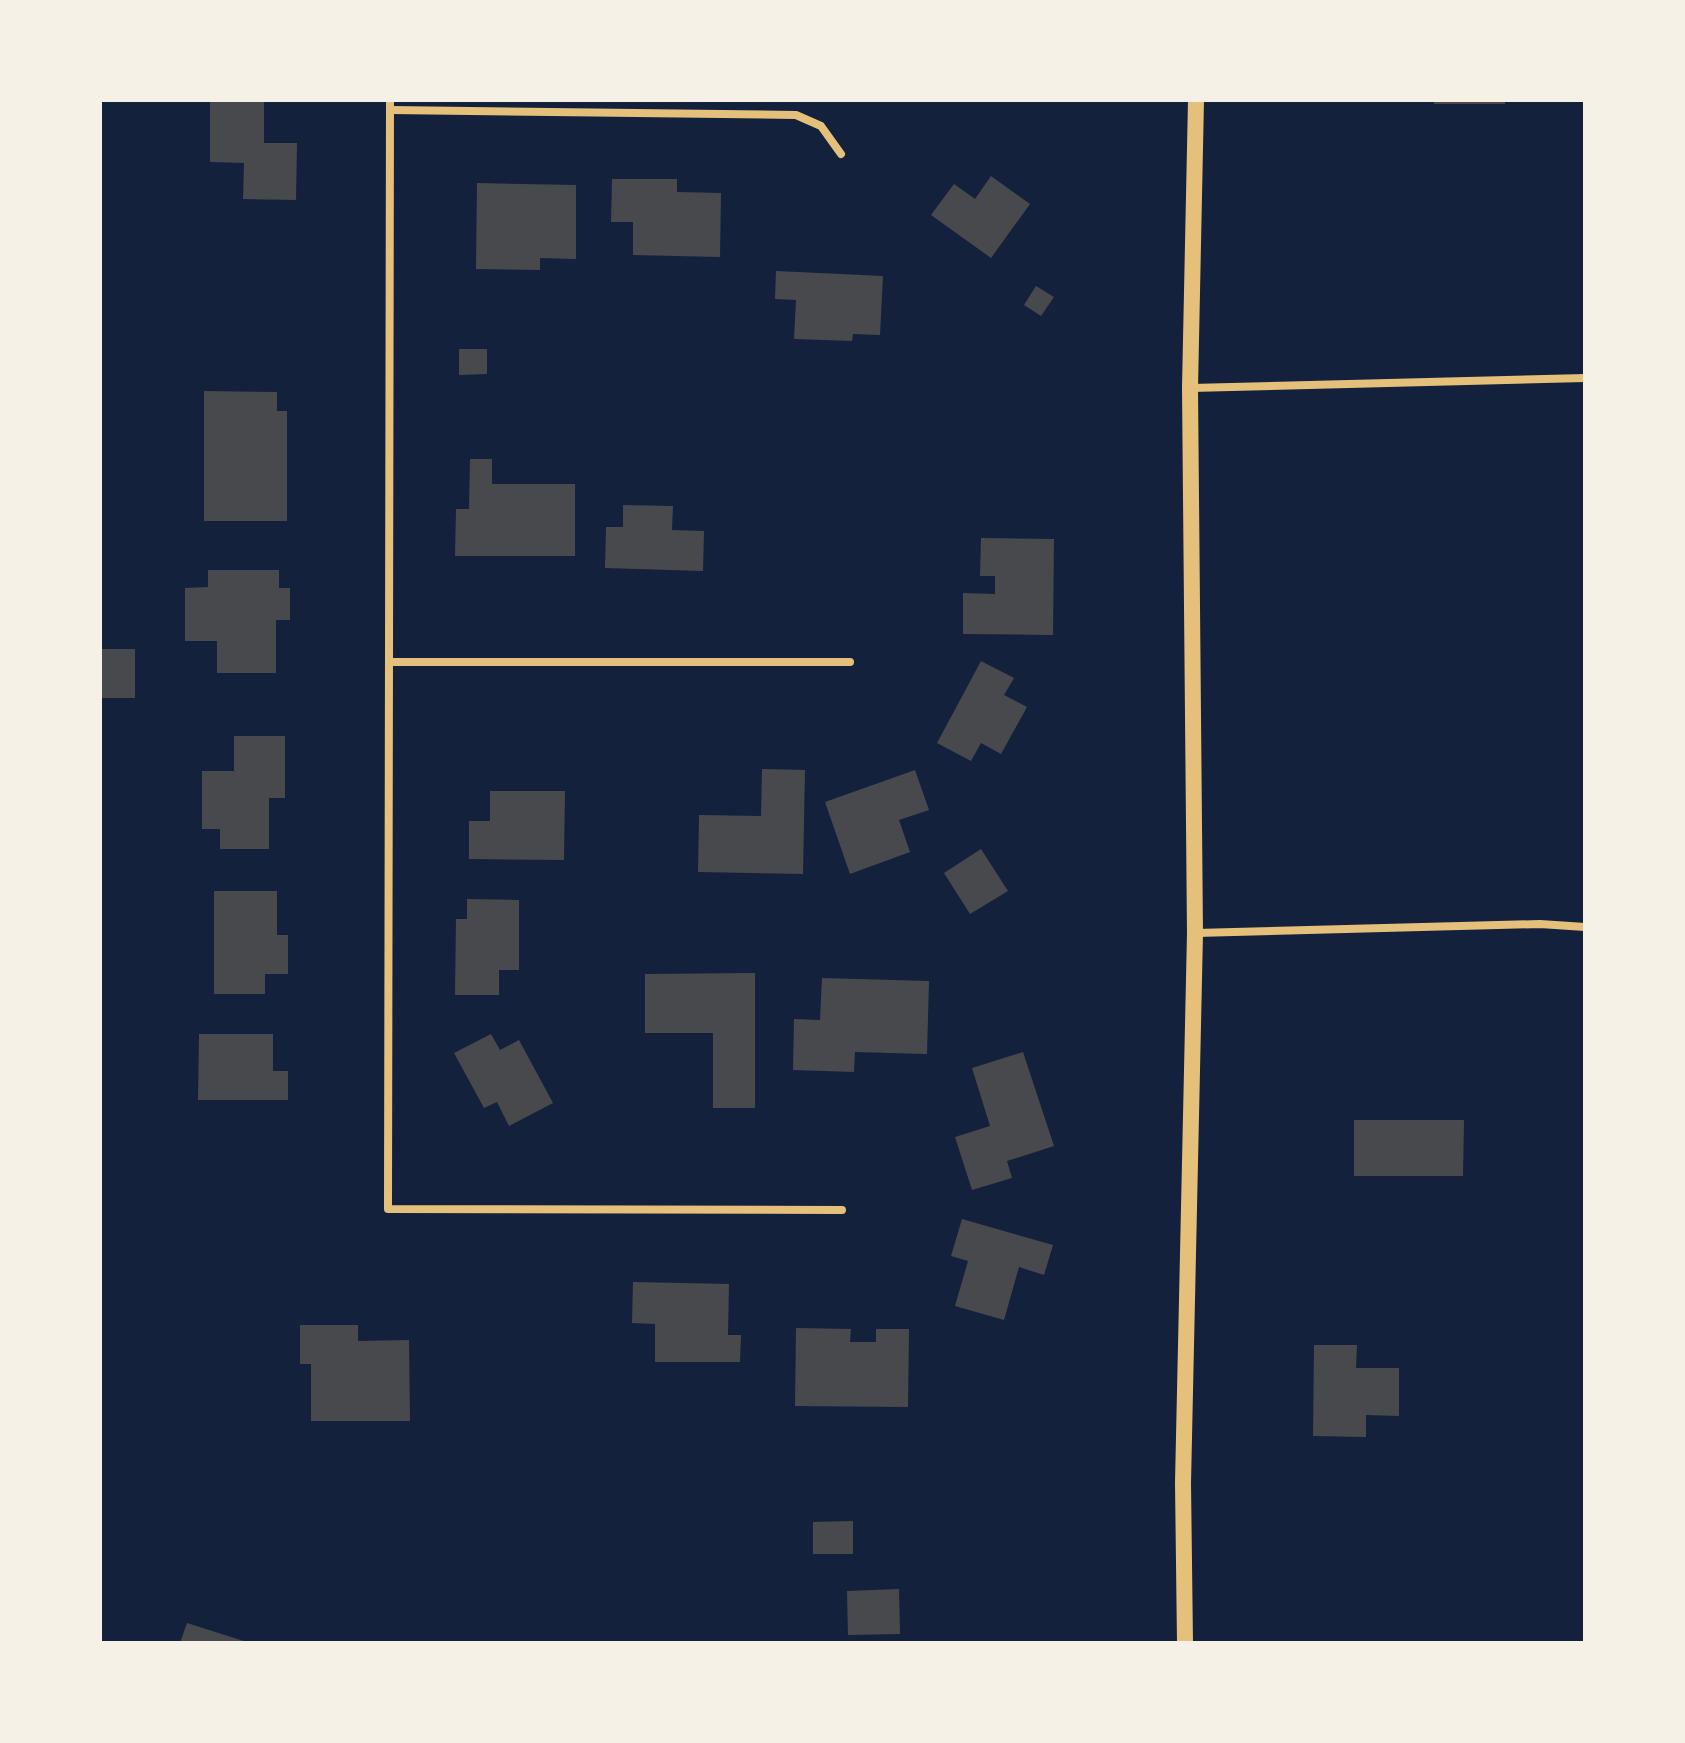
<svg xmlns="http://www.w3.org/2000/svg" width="1685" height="1743" font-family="'Public Sans',sans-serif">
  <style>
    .building { fill: #48494c }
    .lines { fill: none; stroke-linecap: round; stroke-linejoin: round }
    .minor { stroke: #e5c07b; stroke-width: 8 }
    .secondary { stroke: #e5c07b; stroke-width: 16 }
  </style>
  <rect width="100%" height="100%" fill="#14213d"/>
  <g class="building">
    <polygon points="210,100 264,100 264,143 297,143 296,200 243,199 244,163 210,162"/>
    <rect x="1434" y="100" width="71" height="4"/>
    <polygon points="991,176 1030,204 991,258 931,215 954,184 975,199"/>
    <polygon points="612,179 677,179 677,192 721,193 720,257 633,255 633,222 611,222"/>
    <polygon points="477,183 576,185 576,259 540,258 540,270 476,269"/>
    <polygon points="776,271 883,276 880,335 853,334 852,341 794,339 796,300 775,299"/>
    <polygon points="1036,286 1054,297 1041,316 1024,305"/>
    <polygon points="459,349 487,349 487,374 459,375"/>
    <polygon points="204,391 277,392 277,411 287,411 287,521 204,521"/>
    <polygon points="470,459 492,459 492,484 575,484 575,556 455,556 456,509 469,509"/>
    <polygon points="623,505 673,506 672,530 704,531 703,571 605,568 606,527 623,527"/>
    <polygon points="981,538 1054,539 1053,635 963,634 963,593 995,594 995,576 980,576"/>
    <polygon points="208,570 279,570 279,588 290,588 290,620 276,620 276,673 217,673 217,641 185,641 185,588 208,587"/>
    <rect x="100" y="649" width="35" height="49"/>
    <polygon points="981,661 1014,678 1004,695 1027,707 1001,754 981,743 971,761 937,743"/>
    <polygon points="234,736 285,736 285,798 269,798 269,849 220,849 220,829 202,829 202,771 234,771"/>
    <polygon points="762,769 805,770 803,874 698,872 699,815 761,816"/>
    <polygon points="915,770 929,810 899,820 910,852 850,874 825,802"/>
    <polygon points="490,791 565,791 564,860 469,859 469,821 490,821"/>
    <polygon points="981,849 1008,891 970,914 944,873"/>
    <polygon points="214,891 277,891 277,935 288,935 288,974 265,974 265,994 214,994"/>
    <polygon points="467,899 519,900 519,970 499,970 499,995 455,995 456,919 467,919"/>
    <polygon points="755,973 755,1108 713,1108 713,1033 645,1033 645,974"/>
    <polygon points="822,978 929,981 927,1054 855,1052 854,1072 793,1070 794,1019 820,1020"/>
    <polygon points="199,1034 273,1034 273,1071 288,1071 288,1100 198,1100"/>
    <polygon points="491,1034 500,1050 519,1040 553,1103 509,1126 497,1102 484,1108 454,1053"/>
    <polygon points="1023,1052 1054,1146 1007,1161 1012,1178 972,1190 955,1137 990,1126 972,1068"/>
    <polygon points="1354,1120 1464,1120 1463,1176 1354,1176"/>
    <polygon points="962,1219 1053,1245 1044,1275 1019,1267 1004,1320 955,1306 968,1261 951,1256"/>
    <polygon points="633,1282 729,1284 728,1335 741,1335 740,1362 655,1362 655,1324 632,1323"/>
    <polygon points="300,1325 358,1325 358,1341 409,1340 410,1421 311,1421 311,1364 300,1364"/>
    <polygon points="796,1328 851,1329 850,1342 876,1342 876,1329 909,1329 908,1407 795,1406"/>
    <polygon points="1314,1345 1357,1345 1356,1368 1399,1368 1399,1416 1366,1415 1366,1437 1313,1436"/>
    <polygon points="853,1521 853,1554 813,1554 813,1522"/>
    <polygon points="899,1589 900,1634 848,1635 847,1591"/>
    <polygon points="187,1623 247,1642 247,1643 180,1643"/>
  </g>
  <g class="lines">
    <g class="minor">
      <polyline points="390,100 388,1209 842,1210"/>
      <polyline points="390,110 796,115 821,126 841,154"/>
      <polyline points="1191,388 1585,378"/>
      <polyline points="389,662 850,662"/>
      <polyline points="1196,933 1540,924 1585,927"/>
    </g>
    <polyline class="secondary" points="1185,1643 1183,1483 1195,933 1190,388 1196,100"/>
  </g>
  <rect width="1685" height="1743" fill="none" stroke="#f6f1e7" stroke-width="204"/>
</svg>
